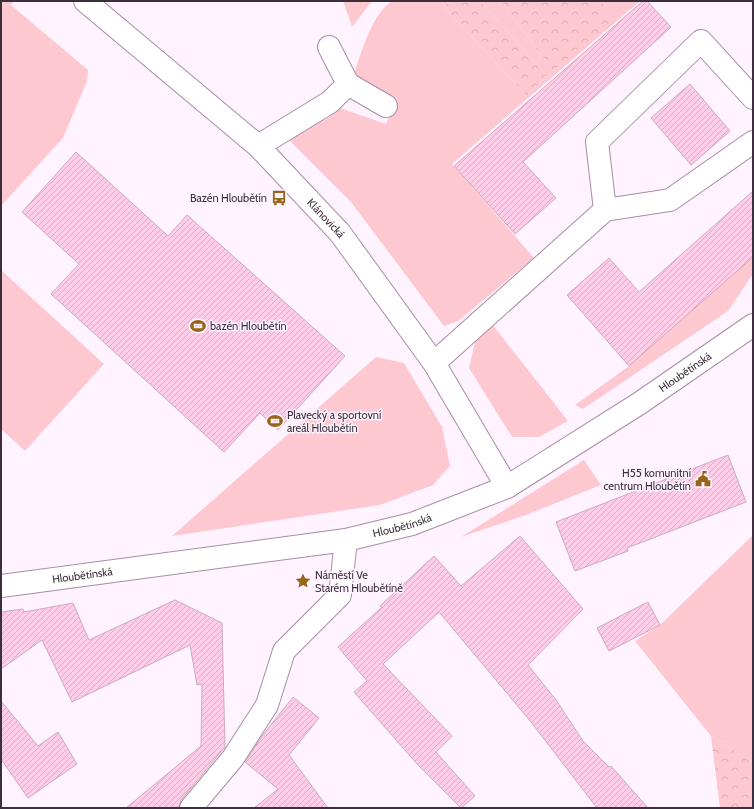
<svg xmlns="http://www.w3.org/2000/svg" width="754" height="809" font-family="Cabin,sans-serif">
  <style>
    .green { fill: #fec8d1 }
    .forest { fill: url(#forest-crowns) }
    .building { fill: url(#building-hatch); stroke: #cfabbd }
    .lines { fill: none; stroke-linecap: round; stroke-linejoin: round }
    .minor-casing { stroke: #a68da7; stroke-width: 24 }
    .minor { stroke: #fff; stroke-width: 22 }
    .labels { text-anchor: middle; stroke-width: 3; stroke-linejoin: round; paint-order: stroke }
    .poi-label { font-size: 11px; fill: #3a2f3a; stroke: #fef3fe; text-anchor: start }
    .street-label { font-size: 11px; fill: #3a2f3a; stroke: #fef3fe }
  </style>
  <defs>
    <pattern id="forest-crowns" width="20" height="18" patternUnits="userSpaceOnUse"><rect width="20" height="18" fill="#fec8d1"/><path d="M2 6a3 3 0 1 1 6 0M12 15a3 3 0 1 1 6 0" fill="none" stroke="#daacb4"/></pattern>
    <pattern id="building-hatch" width="6" height="6" patternUnits="userSpaceOnUse"><rect width="6" height="6" fill="#fdcce6"/><path d="M-1 1l2-2M0 6l6-6M5 7l2-2" fill="none" stroke="#dab0c6"/></pattern>
  </defs>
  <rect width="100%" height="100%" fill="#fef3fe"/>
  <g class="green">
    <polygon points="1,1 14,1 11,5 88,70 87,81 63,138 1,206"/>
    <polygon points="343,1 372,1 352,27"/>
    <path d="M392,1h59l-7,6 83,89 20,-20 -67,-75h21l52,70 61,-53 -13,-17h39l-188,163 82,94 -76,63 -14,5 -93,-124 -64,-64 41,-20 12,-10 46,16 8,-21 -41,-26c8,-23 18,-62 39,-76z"/>
    <polygon points="753,257 753,274 728,311 583,409 575,405 629,366"/>
    <polygon points="1,270 104,364 25,451 1,429"/>
    <polygon points="492,324 568,421 539,437 512,437 469,368 475,342"/>
    <polygon points="376,357 404,363 442,427 450,466 433,485 380,505 172,536"/>
    <polygon points="584,460 601,485 526,515 461,537"/>
    <polygon points="753,535 753,762 711,736 635,641 660,625"/>
  </g>
  <g class="forest">
    <polygon points="451,1 480,1 547,76 527,96 444,7"/>
    <polygon points="501,1 601,1 615,18 553,71"/>
    <polygon points="711,736 753,762 753,808 720,808"/>
  </g>
  <g class="building">
    <polygon points="643,1 647,1 671,27 523,162 556,198 515,234 454,166"/>
    <polygon points="690,84 730,131 691,165 651,118"/>
    <polygon points="76,152 168,236 187,215 345,356 278,430 260,413 224,452 51,294 79,264 22,212"/>
    <polygon points="753,191 753,257 629,366 567,295 609,258 639,292"/>
    <polygon points="728,455 746,502 627,548 628,551 575,571 556,522"/>
    <polygon points="520,536 583,609 528,665 556,700 583,741 609,767 611,766 648,808 597,808 531,722 439,612 383,664 452,736 436,752 475,796 461,808 418,765 354,692 367,681 338,647 382,607 380,606 434,556 461,586"/>
    <polygon points="175,600 222,623 225,747 181,800 179,808 126,808 201,746 202,684 197,685 190,645 72,702 42,640 1,669 1,612 23,609 24,612 73,603 89,640"/>
    <polygon points="648,602 660,625 609,651 597,628"/>
    <polygon points="293,697 319,718 289,755 328,808 254,808 278,789 245,762 262,736"/>
    <polygon points="1,701 38,746 58,732 77,764 28,798 1,759"/>
  </g>
  <g class="lines">
    <defs>
      <g id="minor">
        <path id="s1" d="M85,1l173,145 82,87 94,130 73,124"/>
        <polyline points="329,47 348,84 386,106"/>
        <polyline points="258,146 330,102 348,84"/>
        <polyline points="605,210 597,142 701,41 753,98"/>
        <polyline points="434,363 605,210 670,200 753,142"/>
        <path id="s2" d="M1,586l345,-46 66,-16 95,-37 133,-84 113,-78"/>
        <polyline points="191,808 233,758 267,705 284,651 340,595 346,540"/>
      </g>
    </defs>
    <use href="#minor" class="minor-casing"/>
    <use href="#minor" class="minor"/>
  </g>
  <defs>
    <symbol id="bus-bare" viewBox="-9 -9 18 18"><path d="M-5-6H5V4H4V6H2V4H-2V6H-4V4H-5ZM-3.5-4V0h7V-4ZM-3.5 1.2v1.5H-2V1.2ZM2 1.2v1.5H3.5V1.2Z" fill="#976418" stroke="#fef3fe" stroke-width="2.5" paint-order="stroke"/></symbol>
    <symbol id="stadium-bare" viewBox="-9 -9 18 18"><path d="M0-5a6.5 5 0 1 0 0 10a6.5 5 0 1 0 0-10ZM-3.5-1.8h7v3.6h-7Z" fill="#976418" stroke="#fef3fe" stroke-width="2.5" paint-order="stroke"/></symbol>
    <symbol id="civic-bare" viewBox="-9 -9 18 18"><path d="M-.6-6.5H3V-4.5H.6V-3L4-1V1h2V6H-6V1h2V-1L-.6-3ZM-1.2 2.5V6h2.4V2.5Z" fill="#976418" stroke="#fef3fe" stroke-width="2.5" paint-order="stroke"/></symbol>
    <symbol id="sight-bare" viewBox="-9 -9 18 18"><path d="M0-6L1.8-2.2L6-1.7L2.9 1.2L3.7 5.4L0 3.3L-3.7 5.4L-2.9 1.2L-6-1.7L-1.8-2.2Z" fill="#976418" stroke="#fef3fe" stroke-width="2.5" paint-order="stroke"/></symbol>
  </defs>
  <g fill-rule="evenodd">
    <use href="#bus-bare" x="268" y="187" width="22" height="22"/>
    <use href="#stadium-bare" x="187" y="315" width="22" height="22"/>
    <use href="#stadium-bare" x="264" y="410" width="22" height="22"/>
    <use href="#civic-bare" x="692" y="468" width="22" height="22"/>
    <use href="#sight-bare" x="292" y="570" width="22" height="22"/>
  </g>
  <g class="labels">
    <g class="poi-label">
      <text x="267" y="202" text-anchor="end">Bazén Hloubětín</text>
      <text x="210" y="330">bazén Hloubětín</text>
      <text x="287" y="419">Plavecký a sportovní<tspan x="287" dy="13">areál Hloubětín</tspan></text>
      <text x="691" y="477" text-anchor="end">H55 komunitní<tspan x="691" dy="13">centrum Hloubětín</tspan></text>
      <text x="315" y="579">Náměstí Ve<tspan x="315" dy="13">Starém Hloubětíně</tspan></text>
    </g>
    <g class="street-label">
      <text dy="4" stroke="none"><textPath href="#s1" startOffset="325">Klánovická</textPath></text>
      <text dy="4" stroke="none"><textPath href="#s2" startOffset="730">Hloubětínská</textPath></text>
      <text dy="4" stroke="none"><textPath href="#s2" startOffset="406">Hloubětínská</textPath></text>
      <text dy="4" stroke="none"><textPath href="#s2" startOffset="82">Hloubětínská</textPath></text>
    </g>
  </g>
  <rect width="754" height="809" fill="none" stroke="#3a2f3a" stroke-width="4"/>
</svg>
